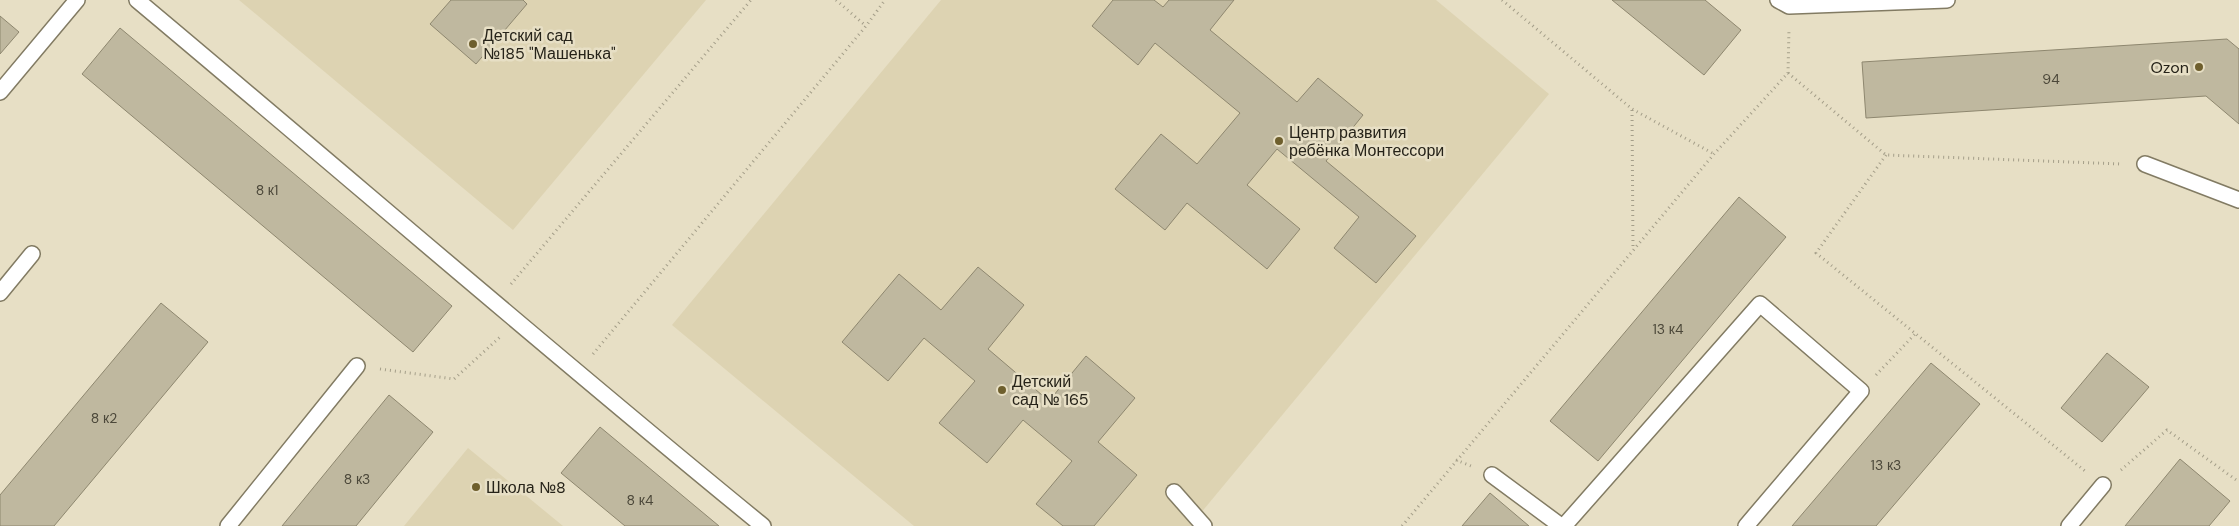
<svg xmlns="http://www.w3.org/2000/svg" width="2239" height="526" font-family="'DM Sans',sans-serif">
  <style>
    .built { fill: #ddd3b2 }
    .building { fill: #bfb89f; stroke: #8e876f }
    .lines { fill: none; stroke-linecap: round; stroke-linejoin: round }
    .service-casing { stroke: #827b63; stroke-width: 18 }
    .path { stroke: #a49e89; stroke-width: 3; stroke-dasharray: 1 4; stroke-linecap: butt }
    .service { stroke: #fff; stroke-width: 15 }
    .poi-dot { fill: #6e5f2d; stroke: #e7dfc5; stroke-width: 2 }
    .labels { text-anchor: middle; stroke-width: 5; stroke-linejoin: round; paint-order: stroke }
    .number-label { font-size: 14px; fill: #4c483a }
    .poi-label { font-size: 16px; fill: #262319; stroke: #e7dfc5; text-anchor: start }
  </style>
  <rect width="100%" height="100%" fill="#e7dfc5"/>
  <g class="built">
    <polygon points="239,0 706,0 513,230"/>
    <polygon points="941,0 1436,0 1549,94 1190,526 914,526 672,325"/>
    <polygon points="468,448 563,526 404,526"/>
  </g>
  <g class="building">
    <polygon points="451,0 523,0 527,4 476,64 430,24"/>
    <polygon points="1113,0 1154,0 1163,7 1169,0 1234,0 1210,30 1297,102 1318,78 1363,115 1326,161 1416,236 1376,283 1334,248 1359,217 1277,149 1247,185 1300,229 1267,269 1187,203 1165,230 1115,189 1161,134 1197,164 1240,113 1155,43 1138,65 1092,26"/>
    <polygon points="1612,0 1705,0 1741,30 1704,75"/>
    <polygon points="0,16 19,32 0,54"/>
    <polygon points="120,28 452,306 413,352 82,74"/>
    <polygon points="2227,39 2239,49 2239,124 2206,96 1866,118 1862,62"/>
    <polygon points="1739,197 1786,237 1598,461 1550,421"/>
    <polygon points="978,267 1024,305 988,349 1049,401 1086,356 1135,398 1098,442 1137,475 1094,526 1063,526 1036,504 1072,461 1023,420 987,463 939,423 975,381 924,338 888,381 842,342 899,274 941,310"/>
    <polygon points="161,303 208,342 54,526 0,526 0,495"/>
    <polygon points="2107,353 2149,387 2102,442 2061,408"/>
    <polygon points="1931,363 1980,404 1876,526 1792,526"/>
    <polygon points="389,395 433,432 356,526 282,526"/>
    <polygon points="600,427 719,526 625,526 561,473"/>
    <polygon points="2180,459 2230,501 2209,526 2125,526"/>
    <polygon points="1490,493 1529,526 1462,526"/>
  </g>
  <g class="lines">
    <defs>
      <g id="service">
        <path d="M137,0c209,175 415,354 626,526"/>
        <polyline points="1778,0 1789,6 1947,0"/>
        <polyline points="0,92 77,0"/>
        <polyline points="2145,164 2239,200"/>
        <polyline points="0,293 32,254"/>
        <polyline points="1492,475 1561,526"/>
        <polyline points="1174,492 1204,526"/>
        <polyline points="228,526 357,366"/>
        <polyline points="1564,526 1760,304 1861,391 1746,526"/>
        <polyline points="2069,526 2103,485"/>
      </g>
    </defs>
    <use href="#service" class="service-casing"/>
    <g class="path">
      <polyline points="836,0 866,26"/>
      <polyline points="1502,0 1632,109 1714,154"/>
      <polyline points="1788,73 1886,155 2122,164"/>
      <polyline points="1632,110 1633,249"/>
      <polyline points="1886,155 1816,253 2085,471"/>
      <polyline points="511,284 751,0"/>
      <polyline points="593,354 866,26 885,0"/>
      <polyline points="380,369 454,379 500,337"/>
      <polyline points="1876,375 1915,334"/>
      <polyline points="1456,460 1471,466"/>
      <polyline points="2121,470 2167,430 2239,482"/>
      <polyline points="1402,526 1714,154 1788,73 1789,29"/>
    </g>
    <use href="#service" class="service"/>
  </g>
  <g class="poi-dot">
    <circle cx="473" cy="44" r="5"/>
    <circle cx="2199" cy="67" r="5"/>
    <circle cx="1279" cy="141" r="5"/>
    <circle cx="1002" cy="390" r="5"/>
    <circle cx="476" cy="487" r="5"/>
  </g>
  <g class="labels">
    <g class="number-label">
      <text x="2051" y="84">94</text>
      <text x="267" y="195">8 к1</text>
      <text x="1668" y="334">13 к4</text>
      <text x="104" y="423">8 к2</text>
      <text x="1886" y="470">13 к3</text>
      <text x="357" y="484">8 к3</text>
      <text x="640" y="505">8 к4</text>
    </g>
    <g class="poi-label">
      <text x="483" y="41">Детский сад<tspan x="483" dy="18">№185 "Машенька"</tspan></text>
      <text x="2189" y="73" text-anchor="end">Ozon</text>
      <text x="1289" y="138">Центр развития<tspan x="1289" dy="18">ребёнка Монтессори</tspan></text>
      <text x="1012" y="387">Детский<tspan x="1012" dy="18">сад № 165</tspan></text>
      <text x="486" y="493">Школа №8</text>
    </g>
  </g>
</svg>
